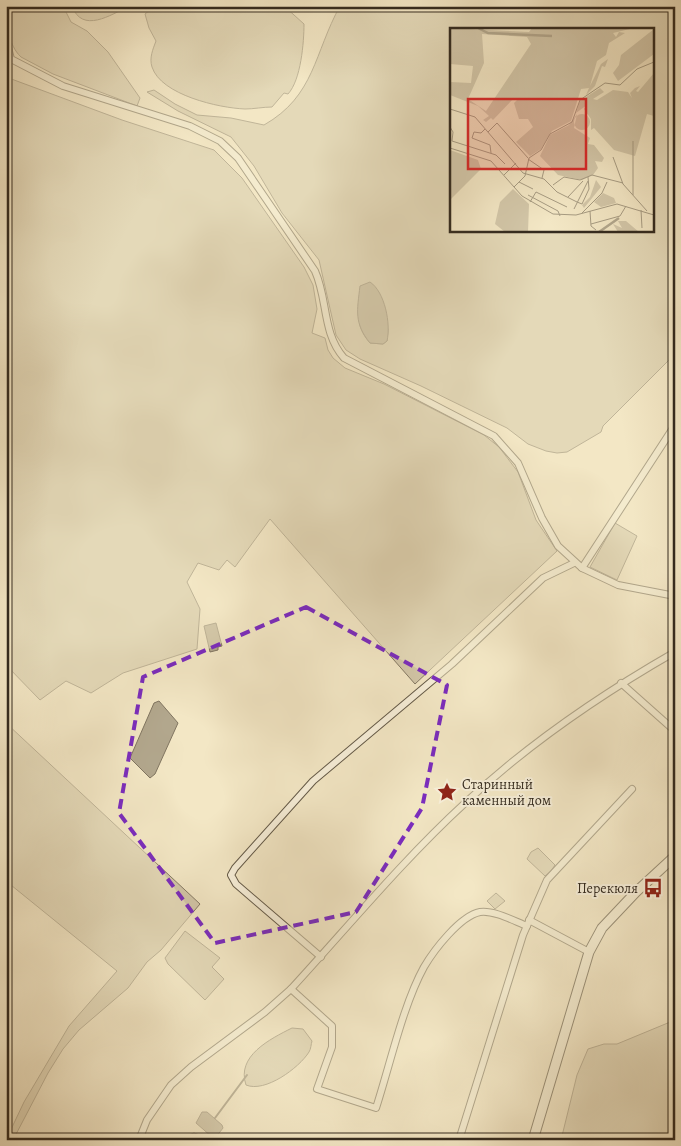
<svg xmlns="http://www.w3.org/2000/svg" width="681" height="1146" font-family="Alegreya,serif">
  <style>
    .green { fill: #d3c7a9; stroke: #847964; fill-rule: evenodd }
    .water { fill: #b2a78d; stroke: #807561 }
    .lines { fill: none; stroke-linecap: round; stroke-linejoin: round }
    .stream { stroke: #807561; stroke-width: 2 }
    .street-casing { stroke: #645a48; stroke-width: 8 }
    .secondary-casing { stroke: #342b1f; stroke-width: 11 }
    .street { stroke: #f7efd9; stroke-width: 6 }
    .secondary { stroke: #f7efd9; stroke-width: 9 }
    .marked { fill: none; stroke: #7b2cbf; stroke-width: 4; stroke-dasharray: 10 6; stroke-linejoin: round }
    .labels { text-anchor: middle; stroke-width: 4; stroke-linejoin: round; paint-order: stroke }
    .poi-label { font-size: 14px; fill: #342b1f; stroke: #f7efd9; text-anchor: start }
    .inset-river { fill: none; stroke: #b2a78d; stroke-width: 2.5 }
    .inset-road { fill: none; stroke: #a79c83; stroke-width: 1 }
    .view { fill: #d62828; fill-opacity: 0.15; stroke: #d62828; stroke-width: 2.5 }
    .inset-edge { fill: none; stroke: #342b1f; stroke-width: 2.5 }
  </style>
  <rect width="100%" height="100%" fill="#f3e7c5"/>
  <filter id="stains"><feTurbulence type="fractalNoise" baseFrequency=".004" numOctaves="4"/><feColorMatrix values="0 0 0 0 .2 0 0 0 0 .09 0 0 0 0 .02 0 0 0 .5 -.17"/></filter>
  <radialGradient id="worn" r=".72"><stop offset=".6" stop-color="#630" stop-opacity="0"/><stop offset="1" stop-color="#630" stop-opacity=".3"/></radialGradient>
  <g class="green">
    <path d="M6,6h57l8,16 16,9 21,21 32,46 -3,8 -84,-32 -32,-17c-13,-12 -15,-35 -15,-51z"/>
    <path d="M72,6h57c-18,9 -47,28 -57,0z"/>
    <path d="M155,6h129l20,18c0,18 -3,56 -16,70l-4,-1 -12,14c-9,0 -18,2 -27,2 -26,-1 -84,-14 -93,-42 -3,-9 1,-18 4,-26l-7,-13 -4,-14z"/>
    <path d="M340,6h335v348l-72,72 -2,6 -34,20 -10,1 -11,-2 -18,-7 -21,-16 -86,-42 -61,-27 -14,-9 -10,-15 -17,-75 -37,-47 -28,-47 -23,-29 -53,-26 -31,-19 7,-2 21,14 22,11 34,3 33,7c51,-29 50,-72 76,-119zM451,29h201v201h-201zM360,291l24,19 4,20 -1,11 -4,3 -13,-1c-16,-18 -10,-30 -10,-52z"/>
    <polygon points="6,77 122,120 214,150 242,178 304,267 313,285 317,309 312,333 325,338 328,350 333,358 345,368 384,384 484,435 499,447 518,472 536,520 557,551 415,684 270,519 235,567 227,560 219,570 198,563 187,582 200,609 197,649 123,673 91,693 66,681 40,700 6,665"/>
    <polygon points="615,523 637,536 617,580 590,567"/>
    <polygon points="6,723 200,904 161,950 147,962 128,988 79,1030 63,1049 48,1073 13,1140 6,1140 24,1102 69,1026 117,971 6,881"/>
    <polygon points="538,848 555,865 551,871 545,876 527,859 531,852"/>
    <polygon points="496,893 505,901 495,909 487,901"/>
    <polygon points="185,931 220,958 212,967 224,979 205,1000 168,964 165,958"/>
    <polygon points="675,1020 675,1140 561,1140 577,1075 588,1049 604,1044 617,1044"/>
    <path d="M292,1028l11,1 9,12c-1,3 -1,8 -3,11 -10,16 -44,41 -63,33 -10,-29 24,-46 46,-57z"/>
    <polygon points="194,1133 203,1136 206,1140 185,1140 188,1135"/>
  </g>
  <g class="water">
    <path d="M370,282c15,10 21,42 17,59l-4,3 -13,-1c-16,-20 -13,-32 -10,-57z"/>
    <polygon points="216,623 222,646 218,647 218,650 210,652 204,626"/>
    <polygon points="159,701 178,723 155,774 150,778 130,758 154,703"/>
    <polygon points="202,1112 207,1112 222,1125 223,1128 216,1137 212,1137 196,1123"/>
  </g>
  <g class="lines">
    <polyline class="stream" points="215,1118 247,1075"/>
    <defs>
      <g id="street">
        <path d="M6,40l5,19 52,27 127,40 30,15 18,17 77,113c13,29 7,62 29,87l150,78 24,27 24,55 16,28 24,22 36,17 57,11"/>
        <polyline points="582,568 675,425"/>
        <polyline points="621,683 675,731"/>
        <polyline points="529,920 589,952"/>
        <polyline points="321,957 236,884 231,875 235,868 313,781 452,664 543,578 574,563"/>
        <path d="M291,989l41,37v21l-15,42 59,19c14,-43 27,-103 48,-141 10,-17 36,-51 56,-55 14,-2 34,9 47,14"/>
        <path d="M139,1140l8,-20 24,-35 20,-18 74,-55 26,-23c56,-61 112,-129 173,-185 63,-59 136,-109 211,-152"/>
        <polyline points="459,1140 523,935 547,880 632,789"/>
      </g>
      <polyline id="secondary" points="533,1140 589,952 602,928 636,892 675,856"/>
    </defs>
    <use href="#street" class="street-casing"/>
    <use href="#secondary" class="secondary-casing"/>
    <use href="#street" class="street"/>
    <use href="#secondary" class="secondary"/>
  </g>
  <path d="M0 0H681V1146H0ZM306,607l141,78 -25,123 -66,104 -141,31 -96,-130 24,-136z" fill="#f3e7c5" fill-opacity=".55" fill-rule="evenodd"/>
  <path class="marked" d="M306,607l141,78 -25,123 -66,104 -141,31 -96,-130 24,-136z"/>
  <defs>
    <symbol id="sight-bare" viewBox="-9 -9 18 18"><path d="M0-6L1.8-2.2L6-1.7L2.9 1.2L3.7 5.4L0 3.3L-3.7 5.4L-2.9 1.2L-6-1.7L-1.8-2.2Z" fill="#8f2418" stroke="#f7efd9" stroke-width="2.5" paint-order="stroke"/></symbol>
    <symbol id="bus-bare" viewBox="-9 -9 18 18"><path d="M-5-6H5V4H4V6H2V4H-2V6H-4V4H-5ZM-3.5-4V0h7V-4ZM-3.5 1.2v1.5H-2V1.2ZM2 1.2v1.5H3.5V1.2Z" fill="#8f2418" stroke="#f7efd9" stroke-width="2.5" paint-order="stroke"/></symbol>
  </defs>
  <g fill-rule="evenodd">
    <use href="#sight-bare" x="433" y="778" width="28" height="28"/>
    <use href="#bus-bare" x="639" y="874" width="28" height="28"/>
  </g>
  <g class="labels">
    <g class="poi-label">
      <text x="462" y="789">Старинный<tspan x="462" dy="16">каменный дом</tspan></text>
      <text x="638" y="893" text-anchor="end">Перекюля</text>
    </g>
  </g>
  <g transform="translate(450 28)">
    <rect width="204" height="204" fill="#f3e7c5"/>
    <path d="M0,0l79,4 3,-4h102l-21,5 3,4 3,-5 6,1 -16,10 -3,12 -9,6 -7,25 11,-22 7,-5 -3,8 -3,-1 -7,20 -9,9 3,-7 -8,1 -10,32 -19,10 -11,18 -11,7 -14,-14 17,-15 -5,-8h-9l-5,-16 4,-4h-5l-20,21 -2,-2 -5,4 -3,-2 6,-4 -11,-10 -28,-11v-13l21,1 2,-17 -23,-2zM32,6l45,3 4,7 -45,67 -18,-12 16,-36zM204,1v25l-36,27 -5,-8 6,-8 2,-10zM204,45v43l-7,-2 -12,42 -21,-6 -20,-22 -3,2v-11l-7,-10 3,-4 -11,8 4,-12 20,-13 4,4 -11,7 4,1 16,-10 15,2 4,6 -2,-5 5,-5 5,-2 -4,5 2,1zM127,86l-3,14 16,10 -2,6 6,1 10,13 -2,4 -7,-1 3,7 -5,7 -11,5 -24,-5 -18,-19 10,-21 19,-10zM124 94a8 8 0 1 1 16 0a8 8 0 1 1-16 0ZM0,122l28,10 3,9 -31,31zM146,152l5,7 -17,21 -2,-3 8,-8zM63,161l16,15 -1,28h-23l-10,-8 5,-22zM153,165l11,5 2,5 -15,4 -7,-5zM168,193h8l13,11h-21l-5,-8 9,4z" fill="#d3c7a9" fill-rule="evenodd"/>
    <path class="inset-river" d="M28,0l10,5 64,3M149,204l20,-14"/>
    <path class="inset-road" d="M0,81l25,8 48,56 21,6 13,13 20,10M0,99l3,5 -1,9 44,14 9,9M35,101l-4,4 -7,-1 -2,6 18,7 1,8M38,104l9,-9 31,35M0,120l41,13 31,35 31,18 23,1 41,-11 37,11M163,129l10,27 24,27M78,131l16,11 -2,8M54,147l12,-12M69,154l14,7M103,157l11,-8 16,3 12,-5 31,8M64,159l11,-11 4,-18 12,-8 9,-16 22,-12 8,-22 25,-17 15,2 17,-16 17,-7M78,167l30,16 2,5M183,167v-54M118,169l15,-16M80,174l6,-10 31,15M127,174l5,2 7,-15 -1,-12M124,181l14,-28M191,182l1,18M140,183l1,15 5,4M132,185l20,-20 5,-11M141,196l29,-8 6,-10"/>
    <path class="view" d="M18,71h118v70h-118z"/>
    <rect width="204" height="204" class="inset-edge"/>
  </g>
  <rect width="681" height="1146" fill="none" stroke="#f3e7c5" stroke-width="25"/>
  <rect x="8" y="8" width="666" height="1131" fill="none" stroke="#342b1f" stroke-width="2.5"/>
  <rect x="12" y="12" width="656" height="1121" fill="none" stroke="#342b1f"/>
  <rect width="100%" height="100%" filter="url(#stains)"/>
  <rect width="100%" height="100%" fill="url(#worn)"/>
</svg>
